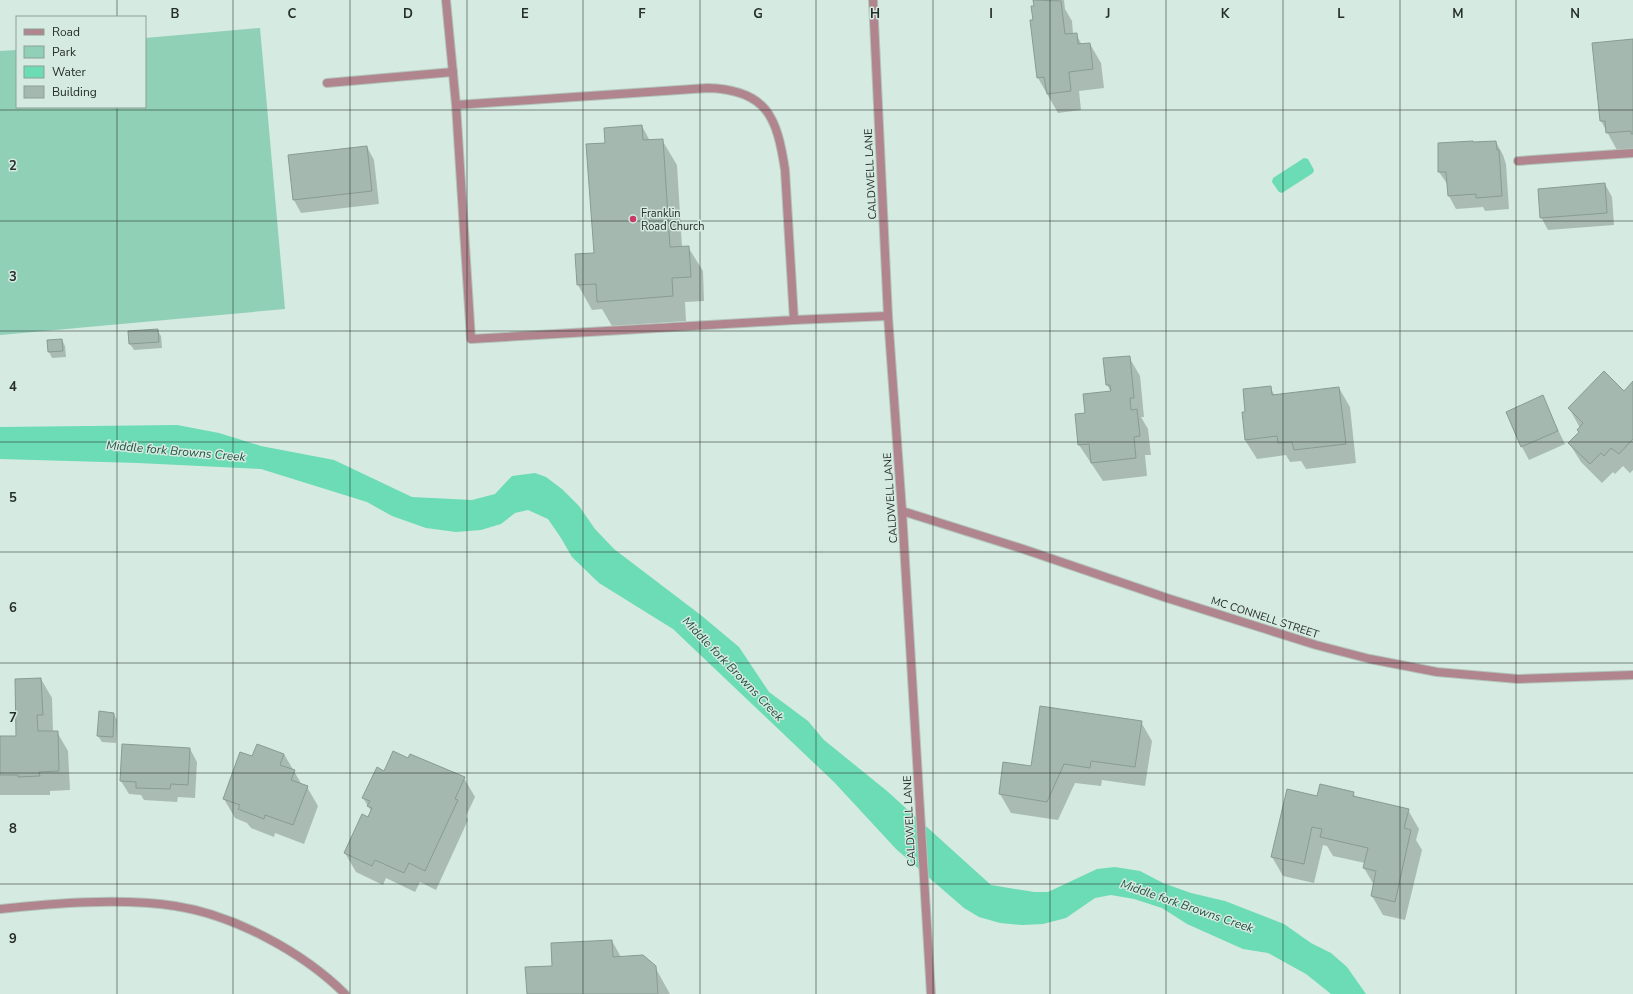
<svg xmlns="http://www.w3.org/2000/svg" width="1633" height="994" font-family="'Nunito Sans',sans-serif">
  <style>
    .green { fill: #8fd0b6 }
    .water { fill: #6bdcb5 }
    .shadow { fill: #0003 }
    .building { fill: #a4b8af; stroke: #889c93 }
    .lines { fill: none; stroke-linecap: round; stroke-linejoin: round }
    .service-casing { stroke: #b2c4bc; stroke-width: 10 }
    .minor-casing { stroke: #b2c4bc; stroke-width: 10 }
    .service { stroke: #b0858d; stroke-width: 8 }
    .minor { stroke: #b0858d; stroke-width: 8 }
    .grid { fill: none; stroke: #262e2a; stroke-width: 1; stroke-opacity: 0.55 }
    .poi-dot { fill: #c83a68; stroke: #d5eae1; stroke-width: 1.5 }
    .labels { text-anchor: middle; stroke-width: 3; stroke-linejoin: round; paint-order: stroke }
    .street-label { font-size: 11px; fill: #262e2a; stroke: #d5eae1 }
    .poi-label { font-size: 11px; fill: #262e2a; stroke: #d5eae1; text-anchor: start }
    .water-label { font-size: 12px; font-style: italic; fill: #235242; stroke: #d5eae1 }
    .grid-label { font-size: 13px; text-anchor: middle; font-weight: bold; fill: #262e2a; stroke: #d5eae1; stroke-width: 3; stroke-linejoin: round; paint-order: stroke }
  </style>
  <rect width="100%" height="100%" fill="#d5eae1"/>
  <polygon class="green" points="260,28 285,309 0,335 0,51 17,50 17,107 145,107 145,38"/>
  <g class="water">
    <polygon points="1304,158 1308,159 1314,170 1313,173 1282,193 1279,192 1272,182 1273,178"/>
    <polygon points="177,425 219,433 261,446 334,460 412,497 472,500 495,494 512,476 535,473 546,477 562,489 579,506 595,529 614,549 702,616 739,647 769,692 808,721 824,740 887,791 991,885 1034,892 1048,892 1097,869 1115,867 1140,871 1163,883 1191,893 1225,901 1284,924 1311,943 1331,953 1347,967 1366,994 1331,994 1306,974 1268,953 1243,949 1187,924 1162,908 1134,899 1111,895 1095,898 1066,918 1043,924 1022,925 1000,923 979,917 964,908 896,849 834,782 673,629 599,583 572,557 561,538 548,519 528,510 515,513 501,524 481,530 456,532 426,528 392,516 367,502 261,469 138,463 0,459 0,427"/>
  </g>
  <g class="shadow">
    <polygon points="1034,0 1064,0 1065,9 1072,21 1073,34 1076,34 1082,45 1090,44 1101,63 1104,88 1079,91 1081,110 1058,113 1038,78"/>
    <polygon points="1633,40 1633,151 1618,152 1601,121"/>
    <polygon points="642,126 650,141 662,140 677,165 682,247 688,247 703,271 704,301 685,302 686,321 612,326 602,309 592,310 578,285 576,255 595,254 607,144"/>
    <polygon points="1496,142 1503,155 1506,164 1509,209 1485,211 1483,207 1456,209 1449,196 1448,185 1439,172 1439,144"/>
    <polygon points="367,147 374,160 379,204 301,213 294,200 289,156"/>
    <polygon points="1605,184 1612,197 1614,225 1548,230 1541,217"/>
    <polygon points="157,330 161,336 162,348 134,350 130,344 129,332"/>
    <polygon points="62,340 65,346 66,357 52,358 49,352"/>
    <polygon points="1129,357 1140,376 1144,417 1141,417 1148,429 1151,455 1145,455 1147,476 1103,481 1079,445 1086,414 1111,392 1107,385"/>
    <polygon points="1633,383 1633,470 1630,473 1623,466 1615,474 1613,472 1602,483 1581,462 1569,443 1579,432 1580,428 1569,408 1624,392"/>
    <polygon points="1270,387 1275,396 1339,388 1350,407 1356,463 1306,469 1301,461 1290,462 1286,455 1257,459 1245,440"/>
    <polygon points="1542,397 1565,444 1529,460 1522,447"/>
    <polygon points="41,679 52,698 53,732 57,732 68,751 70,790 50,791 50,795 0,795 0,737 17,737"/>
    <polygon points="114,714 117,720 116,743 102,742 98,736"/>
    <polygon points="1141,722 1152,741 1145,786 1102,780 1101,786 1075,783 1058,820 1011,813 1000,794 1004,763 1032,767"/>
    <polygon points="123,745 190,749 197,762 195,798 178,797 177,802 144,800 141,795 129,794 121,781"/>
    <polygon points="284,754 302,785 307,787 318,806 304,844 275,833 274,837 251,828 247,823 235,818 224,799 253,757"/>
    <polygon points="409,759 464,778 475,797 466,816 468,820 436,890 420,882 415,892 386,878 383,885 356,872 345,853 371,811 363,798 384,772"/>
    <polygon points="1353,793 1356,798 1408,810 1419,829 1416,840 1422,850 1405,920 1383,915 1372,896 1374,885 1364,868 1365,863 1333,856 1327,846 1323,845 1314,883 1283,876 1272,857 1318,798"/>
    <polygon points="612,941 621,957 655,967 670,994 528,994 553,967"/>
  </g>
  <g class="building">
    <polygon points="1033,0 1061,1 1065,34 1077,33 1078,44 1090,43 1093,69 1069,72 1071,91 1047,94 1044,77 1037,78 1030,20 1033,20 1031,6 1034,6"/>
    <polygon points="1633,39 1633,134 1631,134 1631,131 1606,133 1605,121 1600,121 1592,43"/>
    <polygon points="642,125 643,140 663,139 670,247 689,246 691,277 672,278 673,296 597,302 596,284 577,285 575,254 594,253 586,144 605,143 604,128"/>
    <polygon points="1473,141 1473,142 1496,141 1497,150 1499,150 1502,196 1476,198 1476,194 1448,196 1446,172 1438,172 1438,143"/>
    <polygon points="367,146 372,191 293,200 288,155"/>
    <polygon points="1605,183 1607,213 1540,218 1538,189"/>
    <polygon points="158,329 159,342 129,344 128,331"/>
    <polygon points="62,339 63,351 48,352 47,340"/>
    <polygon points="1130,356 1134,398 1130,398 1131,410 1137,409 1140,436 1134,437 1136,458 1091,463 1089,444 1078,445 1075,414 1085,413 1083,394 1111,391 1110,385 1106,385 1103,358"/>
    <polygon points="1604,371 1624,391 1633,381 1633,439 1619,454 1611,448 1604,456 1601,453 1590,464 1568,443 1579,432 1577,430 1583,423 1568,408"/>
    <polygon points="1271,386 1272,395 1339,387 1346,444 1294,450 1292,442 1278,443 1277,436 1245,440 1242,412 1245,412 1243,389"/>
    <polygon points="1543,395 1558,431 1521,447 1506,412"/>
    <polygon points="41,678 43,715 37,715 38,731 58,731 59,771 39,772 40,776 18,777 18,775 0,775 0,736 16,736 15,679"/>
    <polygon points="1040,706 1142,721 1135,767 1091,761 1090,768 1064,764 1047,802 999,794 1003,762 1031,766"/>
    <polygon points="99,711 114,713 113,737 97,736"/>
    <polygon points="122,744 190,748 188,785 171,784 170,789 136,788 136,782 120,781"/>
    <polygon points="257,744 284,754 280,765 295,770 291,780 308,786 293,825 265,815 264,819 238,809 240,805 223,799 240,752 252,756"/>
    <polygon points="393,751 408,758 410,754 465,777 455,799 458,800 425,871 409,863 404,873 375,860 372,866 344,853 362,814 368,817 372,808 367,806 370,801 362,798 377,767 384,771"/>
    <polygon points="1320,784 1354,792 1353,796 1409,809 1404,828 1411,830 1395,902 1371,896 1376,871 1363,868 1368,848 1320,837 1322,829 1312,827 1304,864 1271,857 1287,789 1317,796"/>
    <polygon points="612,940 613,957 643,955 656,966 658,994 527,994 525,967 552,966 551,943"/>
  </g>
  <g class="lines">
    <defs>
      <g id="service">
        <path d="M446,0l10,105 15,234 323,-19 -9,-150c-8,-53 -18,-80 -77,-82l-252,17"/>
        <polyline points="327,83 453,72"/>
        <polyline points="1518,161 1633,153"/>
        <polyline points="794,320 888,316"/>
      </g>
      <g id="minor">
        <polyline points="873,0 888,316 902,511 931,994"/>
        <polyline points="902,511 1023,549 1167,598 1316,645 1370,659 1437,672 1518,679 1633,675"/>
        <path d="M0,909c56,-6 120,-11 175,-3 59,9 128,46 170,88"/>
      </g>
    </defs>
    <use href="#service" class="service-casing"/>
    <use href="#minor" class="minor-casing"/>
    <use href="#service" class="service"/>
    <use href="#minor" class="minor"/>
  </g>
  <path class="grid" d="M117,0v17M233,0v994M350,0v994M467,0v994M583,0v994M700,0v994M816,0v994M933,0v994M1050,0v994M1166,0v994M1283,0v994M1400,0v994M1516,0v994M117,107v887M0,110h1633M0,221h1633M0,331h1633M0,442h1633M0,552h1633M0,663h1633M0,773h1633M0,884h1633"/>
  <circle class="poi-dot" cx="633" cy="219" r="4"/>
  <g class="labels">
    <g class="street-label">
      <text transform="translate(870 174) rotate(-93)" y="4">CALDWELL LANE</text>
      <text transform="translate(890 498) rotate(-94)" y="4">CALDWELL LANE</text>
      <text transform="translate(1265 617) rotate(18)" y="4">MC CONNELL STREET</text>
      <text transform="translate(909 821) rotate(-93)" y="4">CALDWELL LANE</text>
    </g>
    <g class="poi-label">
      <text x="641" y="217">Franklin<tspan x="641" dy="13">Road Church</tspan></text>
    </g>
    <g class="water-label">
      <text transform="translate(176 451) rotate(5)" y="4">Middle fork Browns Creek</text>
      <text transform="translate(733 669) rotate(46)" y="4">Middle fork Browns Creek</text>
      <text transform="translate(1187 906) rotate(19)" y="4">Middle fork Browns Creek</text>
    </g>
  </g>
  <g class="grid-label">
    <text x="175" y="18">B</text>
    <text x="292" y="18">C</text>
    <text x="408" y="18">D</text>
    <text x="525" y="18">E</text>
    <text x="642" y="18">F</text>
    <text x="758" y="18">G</text>
    <text x="875" y="18">H</text>
    <text x="991" y="18">I</text>
    <text x="1108" y="18">J</text>
    <text x="1225" y="18">K</text>
    <text x="1341" y="18">L</text>
    <text x="1458" y="18">M</text>
    <text x="1575" y="18">N</text>
    <text x="13" y="170">2</text>
    <text x="13" y="281">3</text>
    <text x="13" y="391">4</text>
    <text x="13" y="502">5</text>
    <text x="13" y="612">6</text>
    <text x="13" y="722">7</text>
    <text x="13" y="833">8</text>
    <text x="13" y="943">9</text>
  </g>
  <rect x="16" y="16" width="130" height="92" fill="#d5eae1" stroke="#8f9f98"/>
  <rect x="24" y="29" width="20" height="6" fill="#b0858d" stroke="#8f9f98"/>
  <text x="52" y="36" font-size="12" fill="#262e2a">Road</text>
  <rect x="24" y="46" width="20" height="12" fill="#8fd0b6" stroke="#8f9f98"/>
  <text x="52" y="56" font-size="12" fill="#262e2a">Park</text>
  <rect x="24" y="66" width="20" height="12" fill="#6bdcb5" stroke="#8f9f98"/>
  <text x="52" y="76" font-size="12" fill="#262e2a">Water</text>
  <rect x="24" y="86" width="20" height="12" fill="#a4b8af" stroke="#8f9f98"/>
  <text x="52" y="96" font-size="12" fill="#262e2a">Building</text>
</svg>
